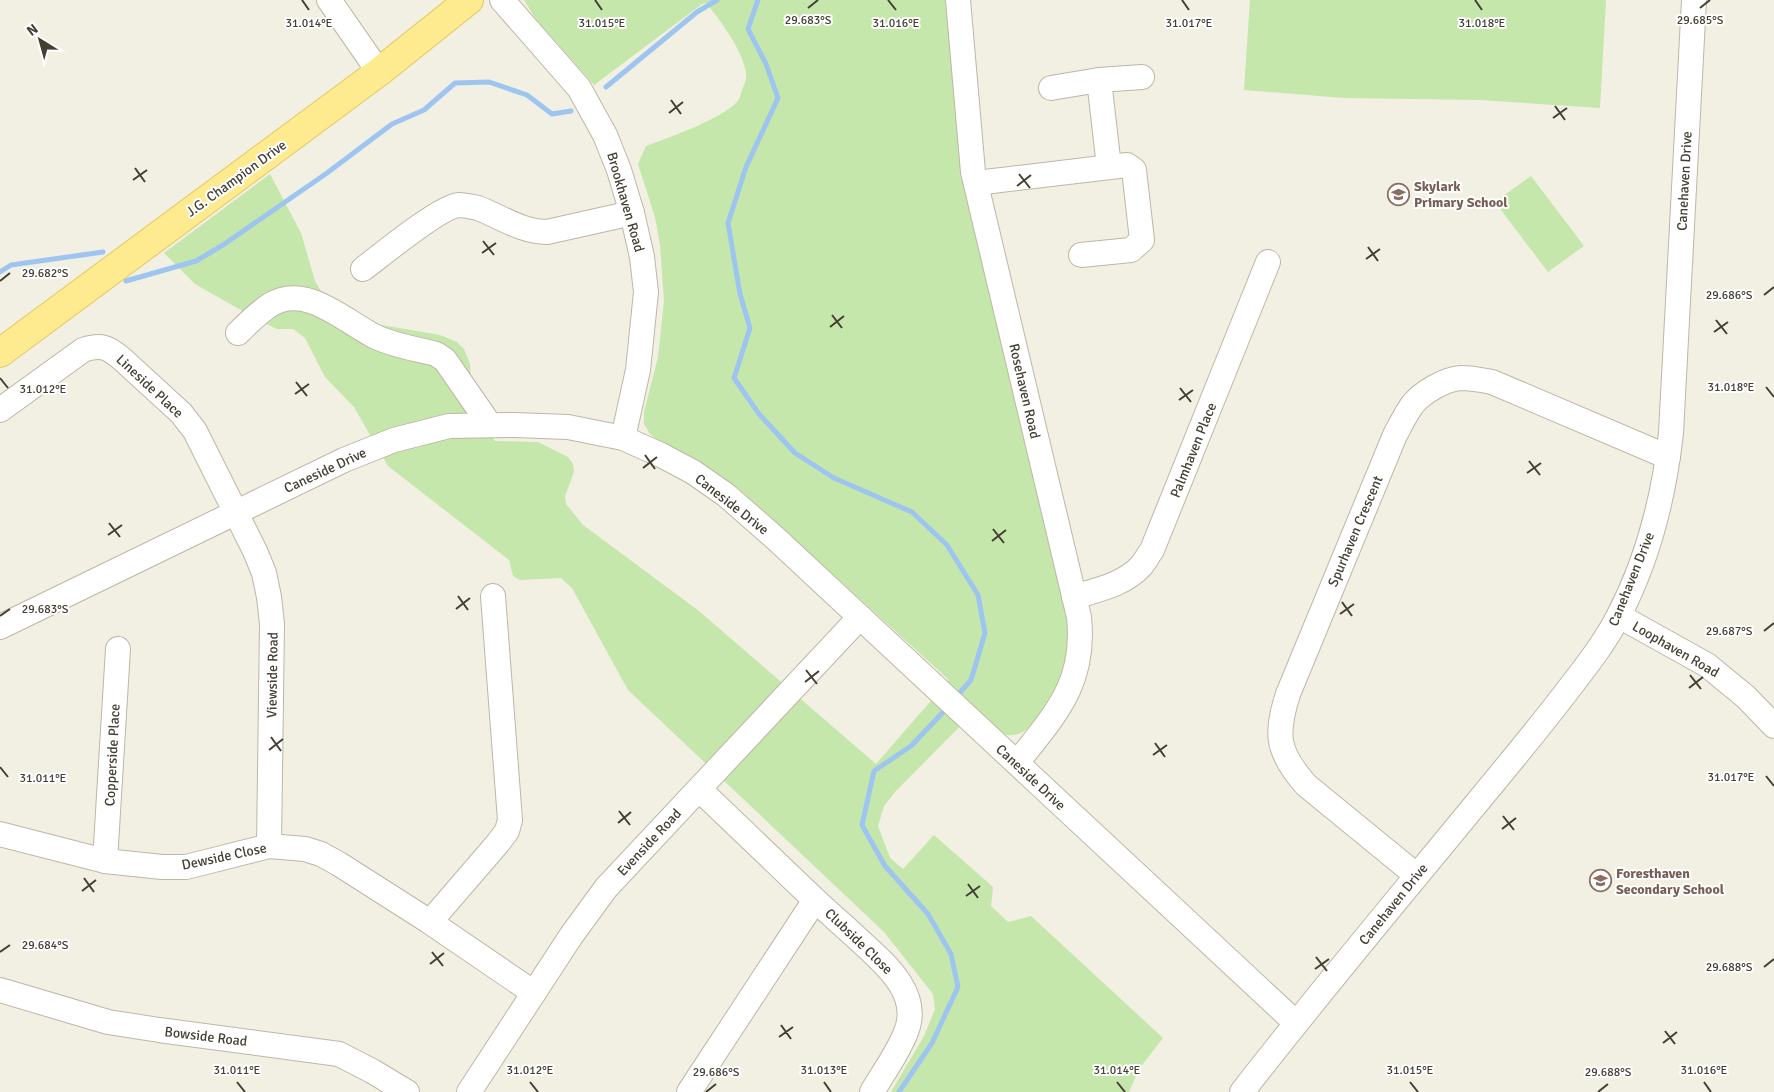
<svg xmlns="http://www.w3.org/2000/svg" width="1774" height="1092" font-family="Signika,sans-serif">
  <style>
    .green { fill: #c5e7ab }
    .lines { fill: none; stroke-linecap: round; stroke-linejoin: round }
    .stream { stroke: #9ec5f0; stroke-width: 5 }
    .minor-casing { stroke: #bdb7a6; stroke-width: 26 }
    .major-casing { stroke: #e3ca60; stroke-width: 30 }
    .minor { stroke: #fff; stroke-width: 24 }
    .major { stroke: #feeb8f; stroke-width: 28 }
    .ticks { fill: none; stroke: #433f33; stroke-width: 2 }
    .labels { text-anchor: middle; stroke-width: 4; stroke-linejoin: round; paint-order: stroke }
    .street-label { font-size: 14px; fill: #433f33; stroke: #fff }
    .education-label { font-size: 14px; font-weight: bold; fill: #785e54; stroke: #fff; text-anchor: start }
    .ticks-label { font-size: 12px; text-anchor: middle; fill: #433f33; stroke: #fff; stroke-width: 4; stroke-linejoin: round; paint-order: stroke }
  </style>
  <rect width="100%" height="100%" fill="#f2efe3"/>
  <g class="green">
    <path d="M524,0h421l19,174 55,243 46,193c3,14 5,28 3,42 -2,7 -3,15 -5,23 -6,19 -35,72 -61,58 -9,-5 -17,-17 -25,-24l-82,83 -11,14 -6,20 12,32 13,11 31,-34 59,52 -2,19 17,16 23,-6 132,122 -24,31 -10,23h-238l33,-56 11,-27 -2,-15 -49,-62 -256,-242 -56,-102 -11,-10 -41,2 -7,-4 -4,-16 -121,-94 -34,-59 -29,-30 -20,-39 -12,-9h-16l-17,-8 -65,-37 -31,-31 106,-79 31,59 14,48 12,20 43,22 70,12 17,7 7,7 6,15 2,43 23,34 43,1 30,15 5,7 1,8 -9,24 1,8 17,21 116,86 177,153 73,-84 -211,-192 -37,-26 -42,-21 -9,-7 -6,-10v-12l14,-55 6,-56 -4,-56 -5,-28 -17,-53 8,-18c24,-9 76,-27 92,-45 2,-3 3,-7 4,-11 1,-3 3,-7 4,-11 3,-20 -27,-61 -40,-76l-4,1 -108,81 -59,-67z"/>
    <polygon points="1250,0 1606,0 1600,108 1480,100 1344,98 1244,90"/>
    <polygon points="1531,176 1584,246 1548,272 1495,202"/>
  </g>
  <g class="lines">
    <g class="stream">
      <polyline points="758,0 748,29 766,64 778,98 746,167 728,223 740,294 750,328 734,378 759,414 795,453 834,478 912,512 947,545 978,595 985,633 971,680 955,698"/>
      <polyline points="606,87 697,12 717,0"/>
      <polyline points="0,272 11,265 103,252"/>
      <polyline points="126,281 196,261 223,245 327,173 392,124 424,110 455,83 489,82 527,95 552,114 571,111"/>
      <polyline points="899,1092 932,1043 958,987 951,954 928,914 885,866 862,825 874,771 911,746 948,707"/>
    </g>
    <defs>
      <g id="minor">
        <polyline points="329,0 379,72"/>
        <polyline points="502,0 579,88 605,135 619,170 632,213 642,257 646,292 638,370 623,438"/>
        <path d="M958,0l15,172 106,445c7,67 -24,97 -62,146"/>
        <polyline points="1099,80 1109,167"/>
        <polyline points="1051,88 1099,80 1142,77"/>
        <polyline points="976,183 1127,165 1134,170 1142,240 1131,250 1081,255"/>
        <path d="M363,269c17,-13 78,-63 96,-64 6,0 14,2 19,3 23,9 44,24 69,24l85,-19"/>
        <path d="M238,333c10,-10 20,-20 32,-28 35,-22 73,15 104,31 17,9 43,13 62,18l9,6 45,65"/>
        <path d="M0,410l83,-60c18,-6 25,-3 39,9l59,54 14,18 60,120 9,22 5,24 3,27 -3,222"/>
        <path d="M1074,597c22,-7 50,-12 67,-31 4,-4 7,-11 11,-16l116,-288"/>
        <polyline points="1619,616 1707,665 1746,697 1774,726"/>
        <polyline points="0,627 344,460 394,440 449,426 515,425 568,427 623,438 661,455 693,472 726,495 774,537 1296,1023"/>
        <polyline points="0,834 105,861 162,867 186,867 269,846 305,849 321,854 339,864 430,922 534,993"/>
        <polyline points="105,861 118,649"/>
        <path d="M1416,875l-110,-90c-29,-33 -31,-50 -18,-91l107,-259c6,-11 11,-22 18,-31 10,-12 32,-25 48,-26 11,0 21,2 31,4l176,75"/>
        <path d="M815,900c14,13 29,26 43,39 25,23 64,54 48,93 -8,21 -23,41 -34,60"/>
        <polyline points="430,922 498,843 507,831 510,820 493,596"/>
        <polyline points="0,990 108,1022 159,1030 339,1054 372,1071 407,1092"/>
        <polyline points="469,1092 571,936 606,888 860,617"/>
        <polyline points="689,1092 815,900 699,789"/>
        <path d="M1242,1092c79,-102 162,-200 243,-299 29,-35 58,-70 86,-107 17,-22 34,-44 47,-69 30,-57 46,-121 53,-184l23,-433"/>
      </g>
      <polyline id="major" points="0,353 379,72 469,0"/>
    </defs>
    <use href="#minor" class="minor-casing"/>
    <use href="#major" class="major-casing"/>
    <use href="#minor" class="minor"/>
    <use href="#major" class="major"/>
  </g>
  <path class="ticks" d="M302,0l7,10M595,0l7,10M888,0l8,10M1182,0l7,10M1475,0l7,10M808,8l10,-8M1700,8l10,-8M671,100l10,14M1555,106l10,14M669,113l14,-11M1553,118l14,-10M135,168l10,14M1019,174l11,14M133,180l14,-10M1017,186l14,-11M483,241l11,14M1368,247l10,14M482,253l14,-10M1366,259l14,-10M0,281l10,-8M1764,295l10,-8M832,315l10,13M1716,320l11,14M830,327l14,-11M1714,332l14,-10M0,378l8,10M296,382l11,14M1766,387l8,10M1180,388l11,14M295,394l14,-10M1179,400l14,-10M645,455l10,14M1529,461l11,14M643,468l14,-11M1527,473l14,-10M109,523l11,14M993,529l11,14M108,535l14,-10M992,541l14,-11M458,596l10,14M1342,602l10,14M456,609l14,-11M1340,614l14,-10M0,616l10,-7M1764,631l10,-8M806,670l11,14M1690,675l11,14M805,682l14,-11M1689,688l14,-11M271,737l10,14M1155,743l10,14M269,750l14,-11M1153,755l14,-10M0,767l8,10M1766,776l8,10M619,811l11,14M1503,816l11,14M618,823l13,-11M1502,829l14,-11M84,878l10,14M968,884l10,14M82,891l14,-11M966,896l14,-10M0,952l10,-7M432,952l11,14M1316,957l11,14M430,964l14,-11M1764,967l10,-8M1315,969l14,-10M781,1025l10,14M1665,1031l10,13M779,1037l14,-10M1663,1043l14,-11M237,1082l8,10M530,1082l8,10M824,1082l7,10M1117,1082l8,10M1410,1082l8,10M1704,1082l7,10M706,1092l10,-8M1598,1092l10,-8"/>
  <defs>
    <symbol id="school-ring" viewBox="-11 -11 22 22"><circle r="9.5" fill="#fff" stroke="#8d6e63" stroke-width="1.5"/><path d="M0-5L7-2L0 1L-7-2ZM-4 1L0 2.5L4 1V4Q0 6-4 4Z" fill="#8d6e63"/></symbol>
  </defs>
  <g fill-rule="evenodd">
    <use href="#school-ring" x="1386" y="182" width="25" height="25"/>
    <use href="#school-ring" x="1588" y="868" width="25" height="25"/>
  </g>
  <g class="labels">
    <g class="street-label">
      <text transform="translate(236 178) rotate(-36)" y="5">J.G. Champion Drive</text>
      <text transform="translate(1684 181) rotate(-87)" y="5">Canehaven Drive</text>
      <text transform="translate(626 202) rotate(74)" y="5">Brookhaven Road</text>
      <text transform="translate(150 386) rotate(43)" y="5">Lineside Place</text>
      <text transform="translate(1025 391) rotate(77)" y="5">Rosehaven Road</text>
      <text transform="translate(1193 450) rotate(-68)" y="5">Palmhaven Place</text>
      <text transform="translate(325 470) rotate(-25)" y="5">Caneside Drive</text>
      <text transform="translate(732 504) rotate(38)" y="5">Caneside Drive</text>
      <text transform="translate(1355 531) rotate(-67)" y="5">Spurhaven Crescent</text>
      <text transform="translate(1631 579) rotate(-68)" y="5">Canehaven Drive</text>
      <text transform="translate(1676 649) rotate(30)" y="5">Loophaven Road</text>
      <text transform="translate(272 675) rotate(-89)" y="5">Viewside Road</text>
      <text transform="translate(112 755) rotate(-87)" y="5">Copperside Place</text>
      <text transform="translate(1031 777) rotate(43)" y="5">Caneside Drive</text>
      <text transform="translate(649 842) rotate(-47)" y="5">Evenside Road</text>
      <text transform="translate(224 856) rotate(-12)" y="5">Dewside Close</text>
      <text transform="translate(1393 904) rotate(-51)" y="5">Canehaven Drive</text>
      <text transform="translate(859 941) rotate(44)" y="5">Clubside Close</text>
      <text transform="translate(206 1036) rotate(7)" y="5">Bowside Road</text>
    </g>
    <g class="education-label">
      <text x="1414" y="191">Skylark<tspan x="1414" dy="16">Primary School</tspan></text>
      <text x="1616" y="878">Foresthaven<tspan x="1616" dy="16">Secondary School</tspan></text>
    </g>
  </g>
  <g class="ticks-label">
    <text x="808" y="24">29.683°S</text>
    <text x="1700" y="24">29.685°S</text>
    <text x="309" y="27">31.014°E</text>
    <text x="602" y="27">31.015°E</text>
    <text x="896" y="27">31.016°E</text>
    <text x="1189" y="27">31.017°E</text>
    <text x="1482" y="27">31.018°E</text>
    <text x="45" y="277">29.682°S</text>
    <text x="1729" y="299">29.686°S</text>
    <text x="1731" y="391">31.018°E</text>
    <text x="43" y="393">31.012°E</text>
    <text x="45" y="613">29.683°S</text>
    <text x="1729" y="635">29.687°S</text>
    <text x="1731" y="781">31.017°E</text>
    <text x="43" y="782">31.011°E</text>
    <text x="45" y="949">29.684°S</text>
    <text x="1729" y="971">29.688°S</text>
    <text x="237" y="1074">31.011°E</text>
    <text x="530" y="1074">31.012°E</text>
    <text x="824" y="1074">31.013°E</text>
    <text x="1117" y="1074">31.014°E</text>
    <text x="1410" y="1074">31.015°E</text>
    <text x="1704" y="1074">31.016°E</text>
    <text x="716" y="1076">29.686°S</text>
    <text x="1608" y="1076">29.688°S</text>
  </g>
  <g transform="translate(40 40) rotate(323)" stroke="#ffffff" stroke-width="4" paint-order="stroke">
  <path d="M0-4L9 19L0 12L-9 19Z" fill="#433f33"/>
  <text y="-8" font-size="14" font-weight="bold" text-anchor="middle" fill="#433f33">N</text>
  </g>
</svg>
